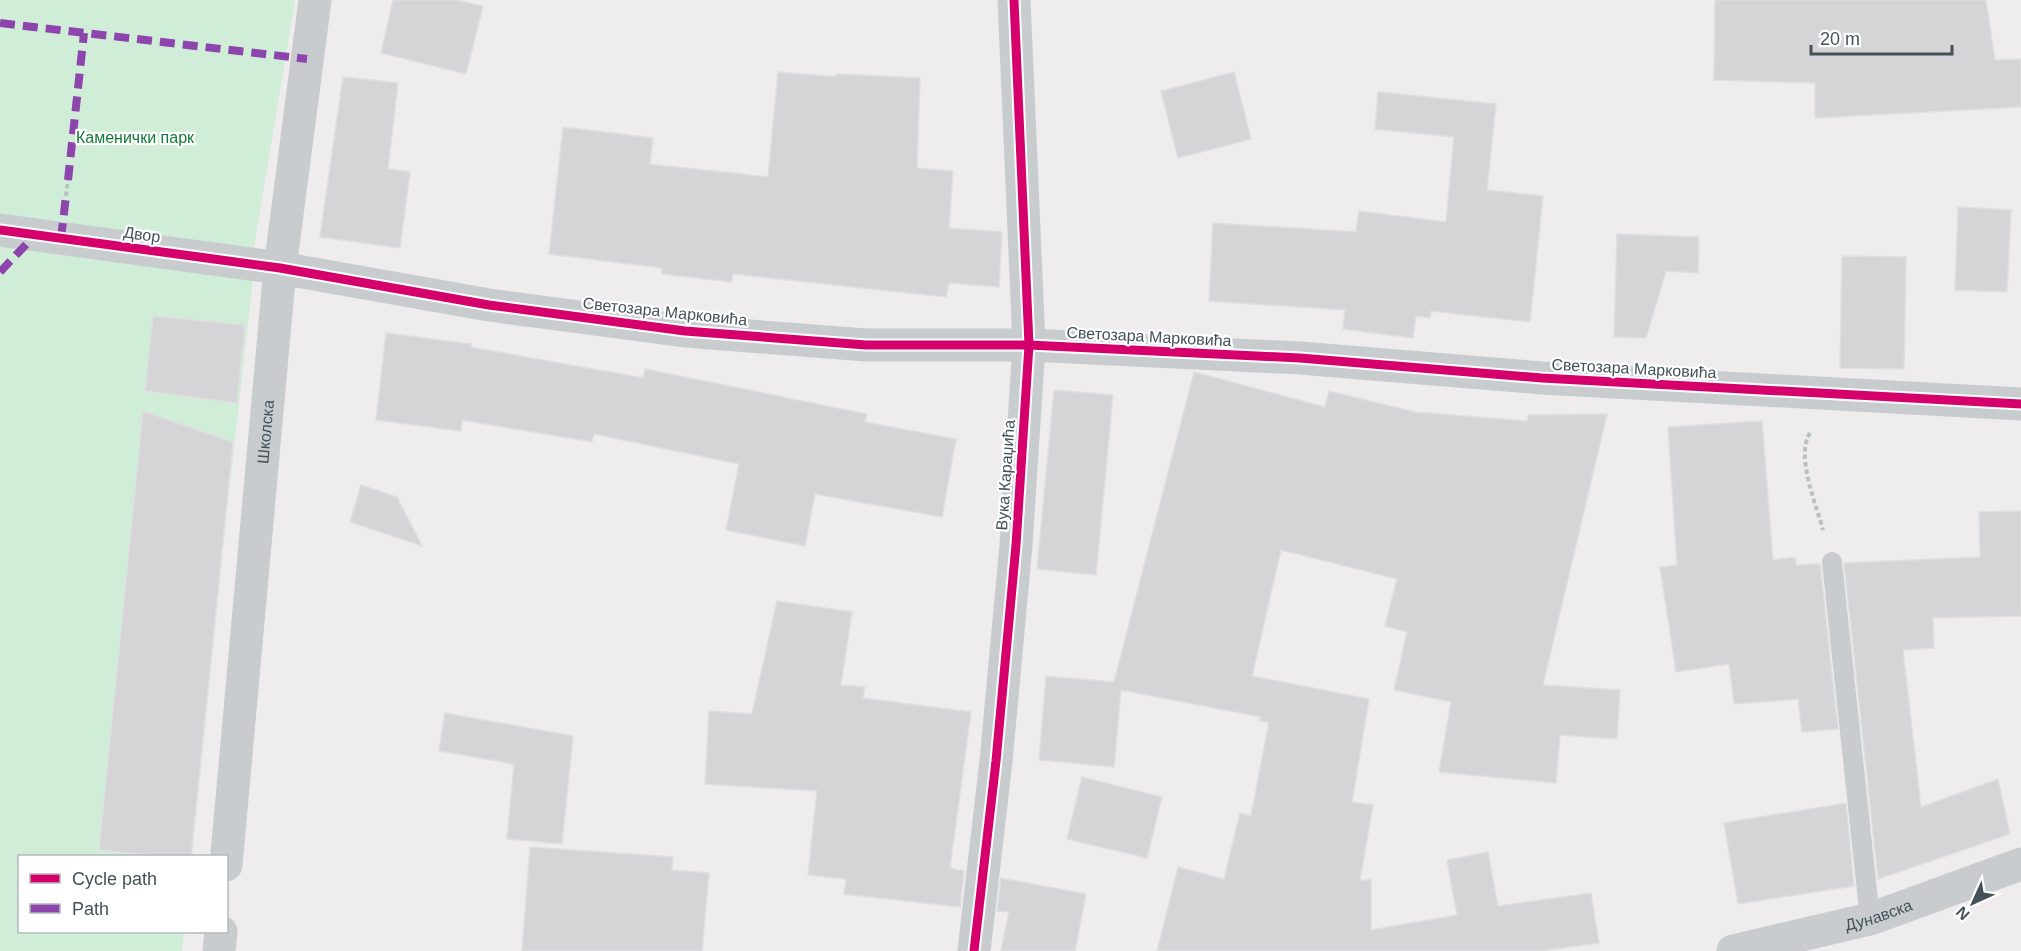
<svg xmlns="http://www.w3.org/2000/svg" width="2021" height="951" font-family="Arial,sans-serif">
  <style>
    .green { fill: #d0edd8 }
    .building { fill: #d5d5d7; stroke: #dfdee0; stroke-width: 1.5 }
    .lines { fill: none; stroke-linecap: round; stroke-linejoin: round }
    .path { stroke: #b6c3bd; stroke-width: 4; stroke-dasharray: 4.5 3; stroke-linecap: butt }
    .service { stroke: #c9ccce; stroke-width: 20 }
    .minor { stroke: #c9ccce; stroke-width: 33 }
    .quiet { stroke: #8e44ad; stroke-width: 8; stroke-dasharray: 15 8; stroke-linecap: butt }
    .cycleway-casing { stroke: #fff; stroke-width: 13 }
    .cycleway { stroke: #d6006c; stroke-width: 9 }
    .labels { text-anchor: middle; stroke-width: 4.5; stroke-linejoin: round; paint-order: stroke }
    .park-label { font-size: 16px; fill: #157a3b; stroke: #fff }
    .street-label { font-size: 16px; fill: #445159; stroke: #fff }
  </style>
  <rect width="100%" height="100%" fill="#eeeced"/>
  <polygon class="green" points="0,0 295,0 249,276 253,278 228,502 192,856 20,856 20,932 184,932 182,951 0,951"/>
  <g class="building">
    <polygon points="393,0 456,0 483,6 466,74 381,53"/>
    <polygon points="1715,0 1986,0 1995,60 2021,59 2021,107 1815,118 1815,83 1714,80"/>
    <polygon points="778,72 836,77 836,74 920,78 917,168 953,171 949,228 1002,232 999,287 949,283 946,297 733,274 732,282 662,274 662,268 549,254 563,127 653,138 650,164 768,177"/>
    <polygon points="1234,72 1251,139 1178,158 1161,91"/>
    <polygon points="343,77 398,83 388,169 410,172 400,248 320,237"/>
    <polygon points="1378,92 1496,104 1487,190 1543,196 1530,322 1431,311 1430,318 1416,316 1413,338 1343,329 1345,310 1209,301 1213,223 1356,232 1359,211 1446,222 1454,137 1375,129"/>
    <polygon points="1958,207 2011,210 2007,292 1955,290"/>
    <polygon points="1617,234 1699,237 1698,273 1666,271 1646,338 1614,337"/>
    <polygon points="1842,256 1906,257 1904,369 1840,368"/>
    <polygon points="153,316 245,325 237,403 145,391"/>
    <polygon points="386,333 471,344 471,347 643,378 645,369 867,414 865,422 956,439 942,517 815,494 805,546 726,530 739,464 594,434 592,442 462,420 461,431 376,420"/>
    <polygon points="1194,372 1325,407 1329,391 1415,412 1527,421 1529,415 1607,414 1543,685 1620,690 1617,739 1560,735 1556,783 1439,772 1451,702 1394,690 1407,632 1385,626 1397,579 1281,550 1252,676 1369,699 1352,802 1373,805 1360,881 1371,879 1371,930 1457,915 1447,860 1488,852 1498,906 1591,893 1599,943 1540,951 1157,951 1178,867 1224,879 1240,813 1251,816 1269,722 1260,721 1261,717 1121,690 1114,767 1039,760 1046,676 1114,682"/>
    <polygon points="1054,390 1113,395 1096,575 1037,569"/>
    <polygon points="143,411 233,442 191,856 161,856 99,850"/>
    <polygon points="1762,421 1773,560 1795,557 1796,565 1820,564 1838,729 1802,732 1798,699 1734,704 1729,664 1676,672 1660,567 1677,565 1668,427"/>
    <polygon points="361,485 397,497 422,546 350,522"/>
    <polygon points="2021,511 2021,616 1933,618 1934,648 1903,650 1921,807 1998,779 2010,834 1878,879 1844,563 1980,557 1979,512"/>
    <polygon points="777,601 852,612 841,685 865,687 863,698 971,712 950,868 964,871 960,907 844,894 846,879 808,875 817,791 705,784 709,711 752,714"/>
    <polygon points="445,713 573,736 562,844 507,839 514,764 439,751"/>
    <polygon points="1082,777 1162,797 1147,858 1067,839"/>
    <polygon points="1846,803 1854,886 1738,904 1724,823"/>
    <polygon points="530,847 673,857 672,870 709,873 702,951 522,951"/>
    <polygon points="1001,878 1086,894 1075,951 1001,951 1009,912 997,911"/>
  </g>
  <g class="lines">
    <g class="path">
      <polyline points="66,196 68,180"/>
      <path d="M1810,433c-15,22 7,74 13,97"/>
    </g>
    <polyline class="service" points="1832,562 1870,919"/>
    <g class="minor">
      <polyline points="0,230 280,268 489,305 685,331 866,345 1029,345 1300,358 1542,378 2021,404"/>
      <path id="s1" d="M226,865l54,-597 35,-268"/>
      <polyline points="219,951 221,932"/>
      <polyline points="974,951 996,761 1016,545 1029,345 1014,0"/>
      <path id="s2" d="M1733,951l137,-32 151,-55"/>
    </g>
    <g class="quiet">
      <polyline points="0,23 307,59"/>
      <polyline points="68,180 84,33"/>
      <polyline points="61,238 66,196"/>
      <polyline points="0,272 36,234"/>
    </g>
    <defs>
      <g id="cycleway">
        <polyline points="0,230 280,268 489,305 685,331 866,345 1029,345 1300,358 1542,378 2021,404"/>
        <polyline points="974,951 996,761 1016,545 1029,345 1014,0"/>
      </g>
    </defs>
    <use href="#cycleway" class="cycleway-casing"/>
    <use href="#cycleway" class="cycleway"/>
  </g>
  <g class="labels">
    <g class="park-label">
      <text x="135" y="143">Каменички парк</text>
    </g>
    <g class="street-label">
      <text transform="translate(142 234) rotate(8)" y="6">Двор</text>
      <text transform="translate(665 311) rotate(6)" y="6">Светозара Марковића</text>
      <text transform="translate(1149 336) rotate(3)" y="6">Светозара Марковића</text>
      <text transform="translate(1634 368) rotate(3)" y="6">Светозара Марковића</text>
      <text dy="6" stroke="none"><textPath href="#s1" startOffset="435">Школска</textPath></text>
      <text transform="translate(1005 475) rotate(-86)" y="6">Вука Караџића</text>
      <text dy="6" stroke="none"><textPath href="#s2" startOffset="150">Дунавска</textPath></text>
    </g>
  </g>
  <rect x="18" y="855" width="210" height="78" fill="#ffffff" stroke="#b4b9bd" stroke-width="1.5"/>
  <rect x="30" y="874" width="30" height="9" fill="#d6006c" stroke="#b4b9bd" stroke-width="1.5"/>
  <text x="72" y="885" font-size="18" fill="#445159">Cycle path</text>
  <rect x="30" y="904" width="30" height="9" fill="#8e44ad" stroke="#b4b9bd" stroke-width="1.5"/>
  <text x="72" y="915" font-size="18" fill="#445159">Path</text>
  <g transform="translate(1973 903) rotate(225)" stroke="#ffffff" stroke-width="4.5" paint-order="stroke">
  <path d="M0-4.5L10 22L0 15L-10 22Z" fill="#445159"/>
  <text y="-9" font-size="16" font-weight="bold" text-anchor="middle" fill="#445159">N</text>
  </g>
  <path d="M1811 45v9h141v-9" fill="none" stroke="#445159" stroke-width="3"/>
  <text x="1820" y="45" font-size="18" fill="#445159" stroke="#ffffff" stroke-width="4.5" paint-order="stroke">20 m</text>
</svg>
